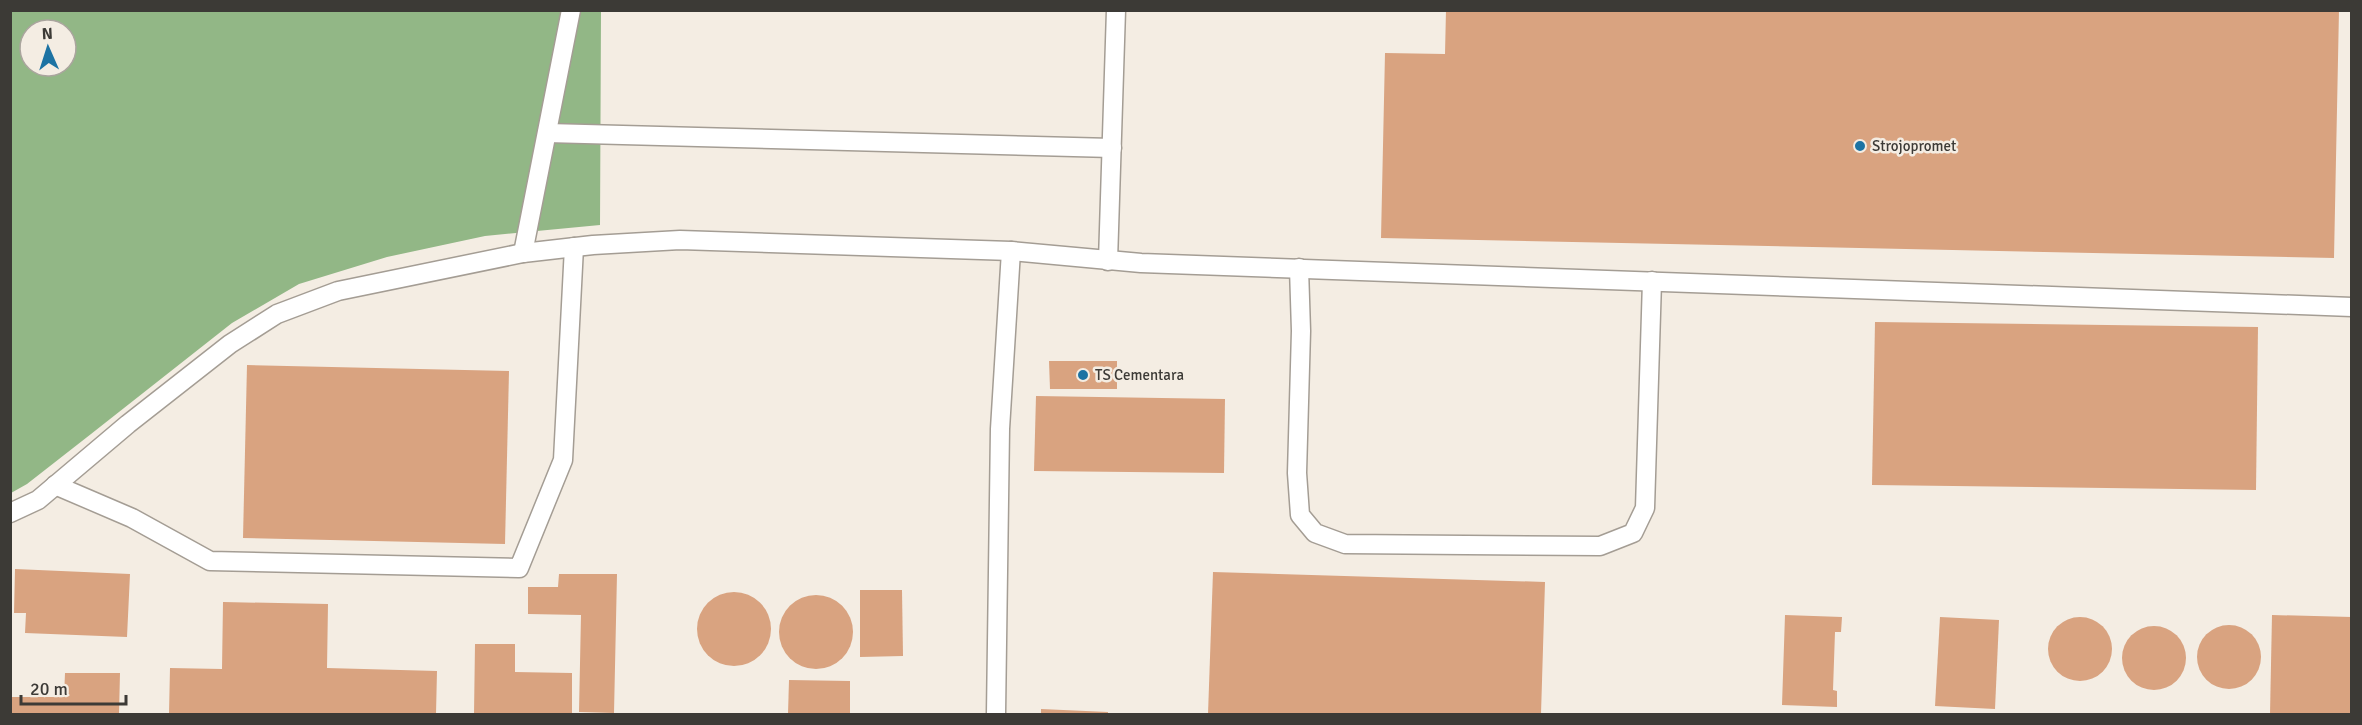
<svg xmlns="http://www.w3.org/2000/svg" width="2362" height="725" font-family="Signika,sans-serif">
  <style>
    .forest { fill: #92b786; fill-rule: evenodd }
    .building { fill: #d9a380 }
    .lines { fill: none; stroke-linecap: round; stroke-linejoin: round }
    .lane-casing { stroke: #a49d94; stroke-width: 21 }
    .lane { stroke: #fff; stroke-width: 18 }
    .poi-dot { fill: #1d73a3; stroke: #f4ede3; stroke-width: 2 }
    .labels { text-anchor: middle; stroke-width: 5; stroke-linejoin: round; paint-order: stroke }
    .poi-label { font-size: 15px; fill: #3c3a36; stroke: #f4ede3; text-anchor: start }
  </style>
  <rect width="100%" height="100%" fill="#f4ede3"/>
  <path class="forest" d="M11,11h590l-1,214 -115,11 -98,21 -88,27 -67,39 -141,111 -64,50 -16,9zM30,30h36v36h-36z"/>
  <g class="building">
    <polygon points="1446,10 2339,10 2334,258 1381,238 1385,53 1445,54"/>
    <polygon points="1875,322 2258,327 2256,490 1872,485"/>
    <polygon points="1049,361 1117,361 1117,389 1050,389"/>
    <polygon points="247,365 509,371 505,544 243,538"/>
    <polygon points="1036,396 1225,399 1224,473 1034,471"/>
    <polygon points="15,569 130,574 127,637 25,633 26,613 14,613"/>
    <polygon points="1213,572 1545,582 1541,714 1208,714"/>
    <polygon points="559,574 617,574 614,713 579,712 581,615 528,614 528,587 558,587"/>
    <polygon points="860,590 902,590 903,656 860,657"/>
    <circle cx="734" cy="629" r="37"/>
    <circle cx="816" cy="632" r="37"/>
    <polygon points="223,602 328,604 327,668 437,671 436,714 169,714 170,668 222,669"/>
    <polygon points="1785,615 1842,617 1841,632 1835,632 1833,690 1837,691 1837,707 1782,705"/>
    <polygon points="2272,615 2352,617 2352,714 2270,714"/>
    <polygon points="1940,617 1999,620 1995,709 1935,706"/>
    <circle cx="2080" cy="649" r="32"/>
    <circle cx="2229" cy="657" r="32"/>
    <circle cx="2154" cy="658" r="32"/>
    <polygon points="475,644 515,644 515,672 572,673 572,714 474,714"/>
    <polygon points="65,673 120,673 119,714 10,714 10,697 64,697"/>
    <polygon points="789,680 850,681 850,714 788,714"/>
    <polygon points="1041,709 1108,712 1108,714 1041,714"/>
  </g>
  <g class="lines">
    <defs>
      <g id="lane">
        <polyline points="547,133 1112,148"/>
        <polyline points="523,253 571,10"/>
        <polyline points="1108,261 1116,10"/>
        <polyline points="1299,268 1301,331 1297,473 1300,515 1315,533 1345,544 1600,546 1633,533 1645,508 1652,281"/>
        <polyline points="55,485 132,518 210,561 519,568 563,460 574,247"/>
        <polyline points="10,513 38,500 128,424 230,344 277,314 338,291 523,253 593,245 680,240 1011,251 1141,263 2352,307"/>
        <polyline points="996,714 1000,429 1011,251"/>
      </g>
    </defs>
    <use href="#lane" class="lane-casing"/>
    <use href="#lane" class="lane"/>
  </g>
  <g class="poi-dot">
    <circle cx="1860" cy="146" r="6"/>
    <circle cx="1083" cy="375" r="6"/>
  </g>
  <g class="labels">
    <g class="poi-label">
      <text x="1872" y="151">Strojopromet</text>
      <text x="1095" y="380">TS Cementara</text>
    </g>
  </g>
  <rect width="2362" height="725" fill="none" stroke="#3c3a36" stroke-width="24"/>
  <g transform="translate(48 48) rotate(357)"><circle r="28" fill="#f4ede3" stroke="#aaa59e" stroke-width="1.5"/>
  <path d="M0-4.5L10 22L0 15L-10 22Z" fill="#1d73a3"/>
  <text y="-9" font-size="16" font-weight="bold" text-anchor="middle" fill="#3c3a36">N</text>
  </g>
  <path d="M21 695v9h105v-9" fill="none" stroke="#3c3a36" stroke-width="3"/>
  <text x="30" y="695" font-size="18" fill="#3c3a36" stroke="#f4ede3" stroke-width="4.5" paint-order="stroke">20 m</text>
</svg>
